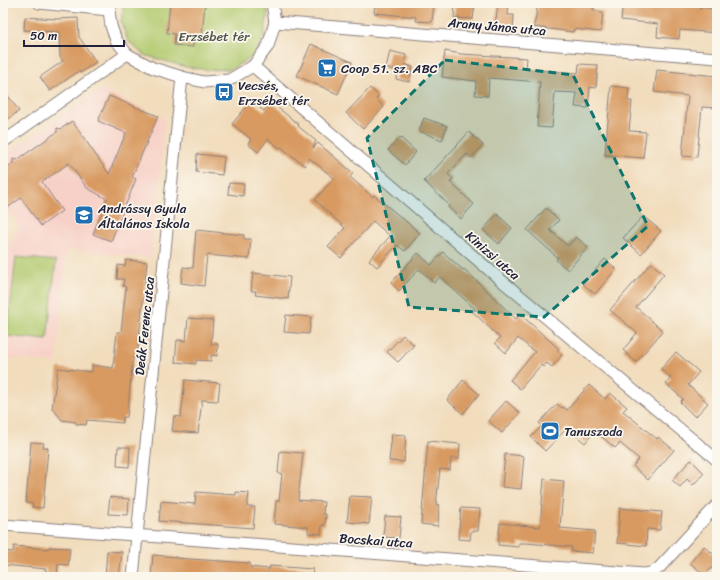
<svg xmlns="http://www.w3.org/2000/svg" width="720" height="580" font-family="Sriracha,sans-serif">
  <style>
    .built { fill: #f7d1c7 }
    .green { fill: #b2ca6f; stroke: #6a7655 }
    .building { fill: #d89a61 }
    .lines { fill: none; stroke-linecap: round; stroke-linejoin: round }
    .minor-casing { stroke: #8a7f7c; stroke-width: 13 }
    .minor { stroke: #fff; stroke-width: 11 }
    .marked { fill: #0f766e; fill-opacity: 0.2; stroke: #0f766e; stroke-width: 3; stroke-dasharray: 8 5; stroke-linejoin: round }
    .labels { text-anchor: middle; stroke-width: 3.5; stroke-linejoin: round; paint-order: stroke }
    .street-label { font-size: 13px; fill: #22223b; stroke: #fbf7ec }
    .park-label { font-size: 13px; fill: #4d544b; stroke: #fbf7ec }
    .poi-label { font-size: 13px; fill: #22223b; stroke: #fbf7ec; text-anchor: start }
  </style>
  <rect width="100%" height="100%" fill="#fbf7ec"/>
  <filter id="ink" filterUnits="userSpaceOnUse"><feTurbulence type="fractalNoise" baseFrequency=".025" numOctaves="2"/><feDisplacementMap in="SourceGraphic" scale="8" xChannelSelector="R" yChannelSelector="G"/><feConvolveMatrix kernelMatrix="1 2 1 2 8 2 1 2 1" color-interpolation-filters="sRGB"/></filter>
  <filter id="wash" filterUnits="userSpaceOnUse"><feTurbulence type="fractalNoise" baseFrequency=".012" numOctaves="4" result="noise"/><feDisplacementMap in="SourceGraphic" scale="16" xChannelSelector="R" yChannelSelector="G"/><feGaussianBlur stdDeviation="0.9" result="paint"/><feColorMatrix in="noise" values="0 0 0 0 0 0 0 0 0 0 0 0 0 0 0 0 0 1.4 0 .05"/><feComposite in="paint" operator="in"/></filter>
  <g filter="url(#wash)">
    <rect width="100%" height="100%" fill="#f1dcbc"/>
    <polygon class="built" points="101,89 165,119 151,258 67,249 56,363 3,358 3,255 20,227 3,202 3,157"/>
    <g class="green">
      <polygon points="124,3 265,3 268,13 264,37 252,57 231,69 209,70 186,67 144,55 128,41 121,22"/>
      <polygon points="16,257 56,261 47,340 7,336"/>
    </g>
    <g id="blocks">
      <g class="building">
        <polygon points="170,3 205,3 202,36 194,35 193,47 174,45 175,34 167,33"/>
        <polygon points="375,3 434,3 432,22 416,21 416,17 374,13"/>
        <polygon points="455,3 475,3 473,19 454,18"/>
        <polygon points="498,3 509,3 508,15 514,15 513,28 495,27"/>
        <polygon points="538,3 594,3 593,10 603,12 601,32 574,29 573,32 534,27"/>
        <polygon points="623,3 667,3 674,4 673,5 717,9 717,33 680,30 679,39 657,37 658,24 621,20"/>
        <polygon points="25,17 56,19 78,18 79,37 96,62 80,73 79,71 50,91 40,77 63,61 60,57 59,32 24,30"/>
        <polygon points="311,44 352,62 338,94 297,76"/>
        <polygon points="390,51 406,55 404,64 413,67 409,82 396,79 398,71 386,68"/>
        <polygon points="445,51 461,54 527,58 526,69 578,73 579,64 598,65 596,88 590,87 588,108 575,107 577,93 555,92 552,128 537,127 540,82 489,78 488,96 475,95 476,81 442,77"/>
        <polygon points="657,70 717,76 717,108 702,107 697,157 682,156 688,96 654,92"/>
        <polygon points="611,86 629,88 628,101 632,101 629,131 646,132 643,158 605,155"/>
        <polygon points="370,88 379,96 376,99 384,107 363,129 346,113"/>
        <polygon points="3,89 19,111 3,123"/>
        <polygon points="109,96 158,116 132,177 136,179 111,241 93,234 107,199 87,188 69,163 42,182 62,211 41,226 21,198 3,211 3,170 13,163 13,159 17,160 57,132 57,128 61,129 72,121 109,174 126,133 98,121"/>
        <polygon points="251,101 264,111 271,102 288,116 299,125 298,126 316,141 313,148 318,143 353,173 350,177 373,197 374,195 420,233 405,251 397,245 377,267 369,260 390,236 373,221 341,258 328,247 345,228 315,200 334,178 309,158 305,166 281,147 280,148 268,139 258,152 248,144 251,139 232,124"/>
        <polygon points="424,118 447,126 442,140 419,131"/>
        <polygon points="469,132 483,145 471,158 467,154 448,174 453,179 450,182 474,204 461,219 448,207 449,205 424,181"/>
        <polygon points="400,137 416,152 405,165 388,150"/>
        <polygon points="197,154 224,157 222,175 196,172"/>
        <polygon points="229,183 244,184 243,196 228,194"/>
        <polygon points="546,208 559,220 550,230 568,246 576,237 588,247 568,270 556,260 558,258 527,230"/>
        <polygon points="497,214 512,228 499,244 483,230"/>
        <polygon points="643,216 661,231 641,254 623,238"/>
        <polygon points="196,230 244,235 244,239 251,239 249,259 207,255 204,286 181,283 183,267 193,268"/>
        <polygon points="443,252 463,270 464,269 477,281 516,319 520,314 559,349 557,351 562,355 552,367 547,363 543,367 541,365 520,389 510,380 535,352 518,338 506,353 495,343 500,338 473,312 475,309 440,277 434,283 419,269 399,291 391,283 418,253 431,265"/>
        <polygon points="605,259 616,269 595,294 583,284"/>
        <polygon points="126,260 147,262 137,357 133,357 127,417 123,417 123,423 87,420 86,425 76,424 76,422 62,420 52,408 58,368 92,372 92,365 113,368 117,332 121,332 126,287 123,286 124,279 117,279 118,265 125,266"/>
        <polygon points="651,263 664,274 636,307 663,331 636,362 623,350 637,333 610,310"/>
        <polygon points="253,273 290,277 288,299 255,295 256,291 251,291"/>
        <polygon points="286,315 311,317 309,334 284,332"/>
        <polygon points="188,318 213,320 211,344 218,344 217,356 211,355 211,361 196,360 196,364 175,362 177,340 186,341"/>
        <polygon points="403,335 414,345 398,362 387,352"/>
        <polygon points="676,352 699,372 688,385 708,403 695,417 680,402 683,399 666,384 671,378 661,369"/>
        <polygon points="185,380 220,383 218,401 202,400 198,433 172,431 174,416 181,417"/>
        <polygon points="463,380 479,394 463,414 447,400"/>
        <polygon points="589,385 605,399 610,393 627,407 623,411 657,439 658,437 674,450 648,480 633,466 639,459 620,443 615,448 595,431 585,443 567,428 545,451 531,437 542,426 539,423 557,404 562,408 563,407 567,410"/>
        <polygon points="506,401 520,413 502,433 488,421"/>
        <polygon points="392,434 406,435 404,462 389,461"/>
        <polygon points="428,441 460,444 459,459 451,458 450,470 440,469 436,505 439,505 438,526 421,524"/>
        <polygon points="31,442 44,443 43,447 48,448 43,508 32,507 33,504 26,503"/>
        <polygon points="118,447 130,447 129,467 117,466"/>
        <polygon points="280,451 303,453 298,500 324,502 323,514 326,514 325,525 322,525 321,534 308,533 308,527 274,524 276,501 279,501 282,474 278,473"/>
        <polygon points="505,454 524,456 521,489 502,487"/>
        <polygon points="691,460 704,473 693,485 687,479 680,487 672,480"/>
        <polygon points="544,479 564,481 560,528 595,531 593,553 571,551 572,547 526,543 519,543 519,547 498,545 500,523 540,527"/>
        <polygon points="196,492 236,495 236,492 249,493 247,507 255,507 253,528 159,521 161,501 195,504"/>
        <polygon points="350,496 372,497 369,524 347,522"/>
        <polygon points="110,497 129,499 128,515 108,514"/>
        <polygon points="461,508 480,509 478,531 471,531 470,540 458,539"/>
        <polygon points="620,508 662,512 660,530 647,529 646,546 617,543"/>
        <polygon points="385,516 401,517 399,538 383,537"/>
        <polygon points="14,546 48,549 48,547 70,548 68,565 58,564 57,577 45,577 46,569 3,565 3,551 13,552"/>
        <polygon points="704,546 717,557 717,562 705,575 690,563"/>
        <polygon points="107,551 122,552 119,577 105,577"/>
        <polygon points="153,555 176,557 175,558 250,563 250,567 269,569 270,566 313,569 312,577 200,577 174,575 174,577 151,577"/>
      </g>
    </g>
  </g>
  <g filter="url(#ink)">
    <use href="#blocks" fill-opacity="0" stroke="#8a7f7c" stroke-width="1"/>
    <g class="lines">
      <defs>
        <g id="minor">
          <polyline points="39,3 109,10"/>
          <polyline points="112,3 109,10 111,26 116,40 127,54 153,68 182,77 204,82 229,80 253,66 268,46 275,22 272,3"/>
          <polyline points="275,22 717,58"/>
          <polyline points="253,66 502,281 717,460"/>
          <polyline points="3,142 127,54"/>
          <polyline points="3,525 644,574 651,573 659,568 717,505"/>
          <polyline points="133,577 182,77"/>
        </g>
      </defs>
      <use href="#minor" class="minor-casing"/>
      <use href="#minor" class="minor"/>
    </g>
  </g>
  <path class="marked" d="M445,60l128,15 75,151 -104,91 -135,-10 -42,-169z"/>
  <defs>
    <symbol id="supermarket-square" viewBox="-11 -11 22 22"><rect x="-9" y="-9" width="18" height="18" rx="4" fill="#1f6fb2" stroke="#fbf7ec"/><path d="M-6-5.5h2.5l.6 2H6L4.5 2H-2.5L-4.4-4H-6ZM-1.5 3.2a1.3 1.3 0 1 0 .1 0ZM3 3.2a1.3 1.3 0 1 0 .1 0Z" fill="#fff"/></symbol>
    <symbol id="bus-square" viewBox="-11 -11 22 22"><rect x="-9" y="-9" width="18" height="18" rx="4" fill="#1f6fb2" stroke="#fbf7ec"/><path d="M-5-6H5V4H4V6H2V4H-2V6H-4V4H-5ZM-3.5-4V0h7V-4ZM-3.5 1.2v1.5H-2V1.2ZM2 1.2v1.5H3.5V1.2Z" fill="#fff"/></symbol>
    <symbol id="school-square" viewBox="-11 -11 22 22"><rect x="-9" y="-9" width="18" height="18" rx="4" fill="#1f6fb2" stroke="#fbf7ec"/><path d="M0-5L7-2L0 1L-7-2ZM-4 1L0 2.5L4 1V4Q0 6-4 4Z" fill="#fff"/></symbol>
    <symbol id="stadium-square" viewBox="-11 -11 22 22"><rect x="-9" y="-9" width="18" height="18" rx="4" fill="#1f6fb2" stroke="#fbf7ec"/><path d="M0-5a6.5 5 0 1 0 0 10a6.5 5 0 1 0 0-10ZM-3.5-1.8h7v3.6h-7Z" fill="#fff"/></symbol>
  </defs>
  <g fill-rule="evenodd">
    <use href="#supermarket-square" x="316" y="57" width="22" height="22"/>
    <use href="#bus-square" x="213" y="81" width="22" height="22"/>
    <use href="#school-square" x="73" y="204" width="22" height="22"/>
    <use href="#stadium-square" x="539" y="420" width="22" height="22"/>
  </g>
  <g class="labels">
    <g class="street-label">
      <text transform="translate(497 26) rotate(5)" y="5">Arany János utca</text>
      <text transform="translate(493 255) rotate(41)" y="5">Kinizsi utca</text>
      <text transform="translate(144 326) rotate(-84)" y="5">Deák Ferenc utca</text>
      <text transform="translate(376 540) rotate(4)" y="5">Bocskai utca</text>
    </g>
    <g class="park-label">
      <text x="214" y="41">Erzsébet tér</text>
    </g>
    <g class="poi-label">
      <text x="341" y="73">Coop 51. sz. ABC</text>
      <text x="238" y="90">Vecsés,<tspan x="238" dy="15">Erzsébet tér</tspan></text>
      <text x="98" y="213">Andrássy Gyula<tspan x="98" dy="15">Általános Iskola</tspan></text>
      <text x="564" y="436">Tanuszoda</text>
    </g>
  </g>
  <rect width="720" height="580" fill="none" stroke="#fbf7ec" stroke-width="16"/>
  <path d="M24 40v6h100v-6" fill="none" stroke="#22223b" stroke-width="2"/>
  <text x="30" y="40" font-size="12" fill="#22223b" stroke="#fbf7ec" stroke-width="3" paint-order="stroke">50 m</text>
</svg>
